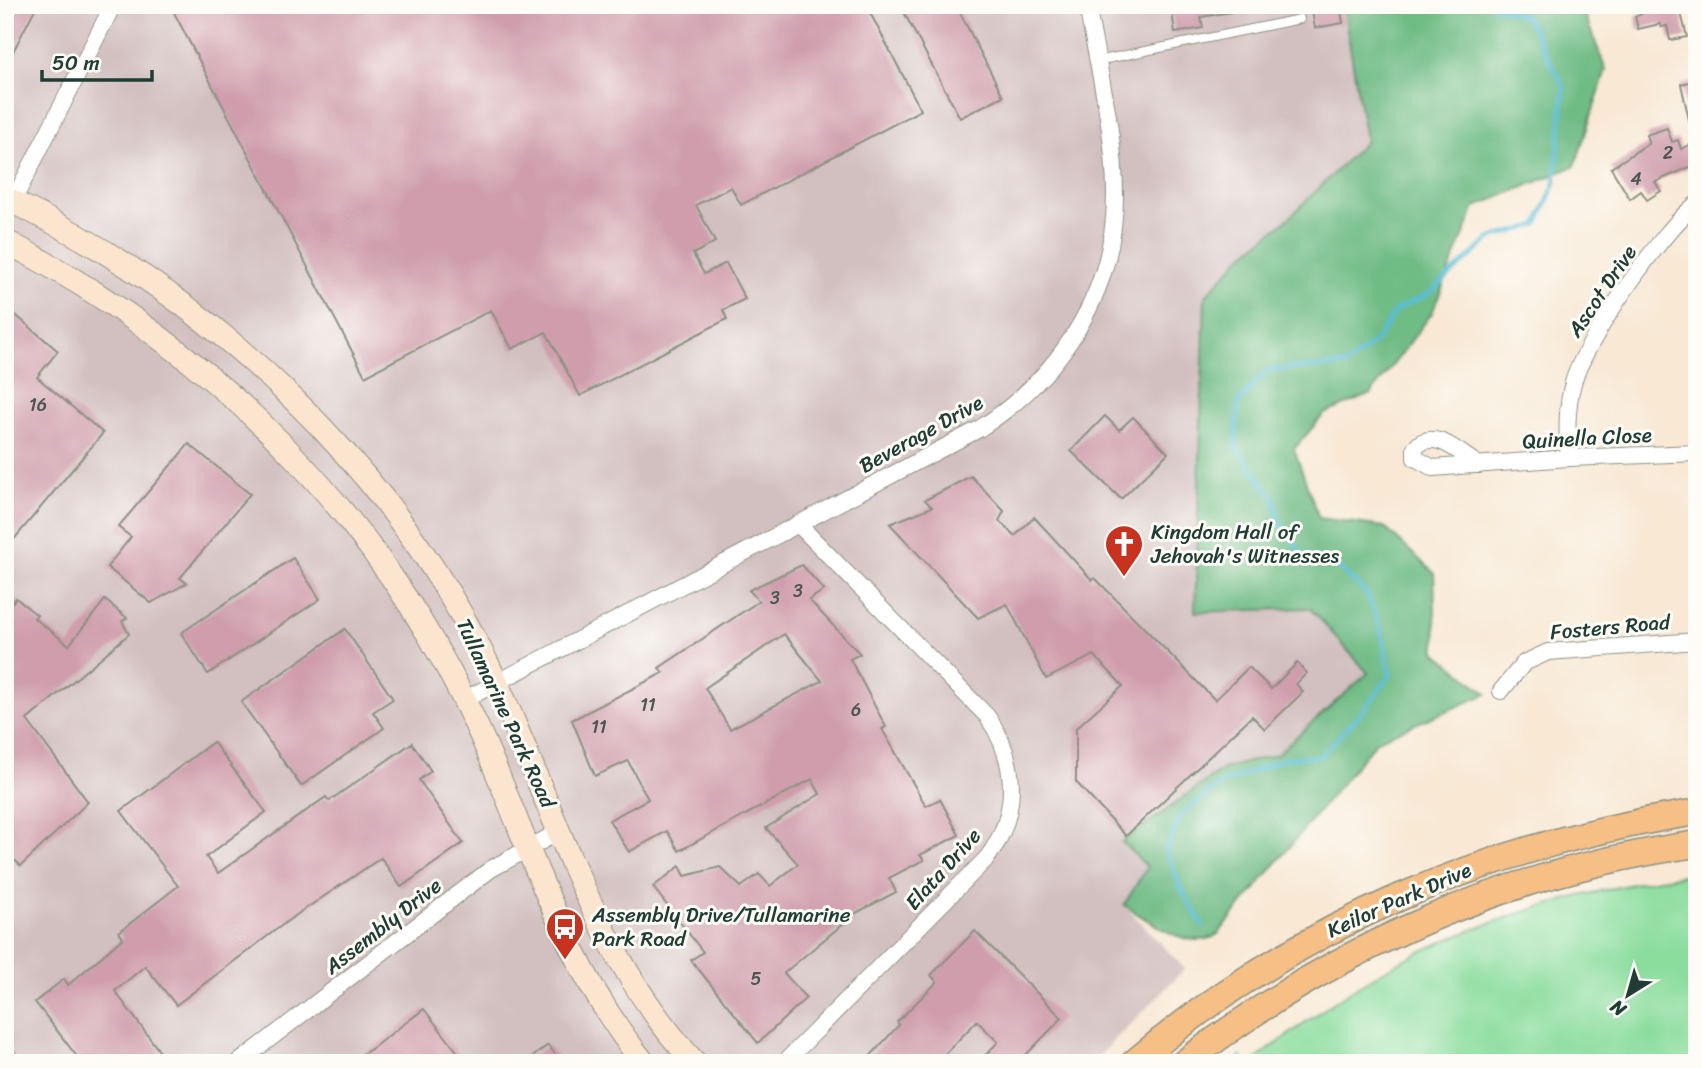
<svg xmlns="http://www.w3.org/2000/svg" width="1702" height="1068" font-family="Sriracha,sans-serif">
  <style>
    .industrial { fill: #d2bfbf }
    .green { fill: #8bdd9e; stroke: #558d69; stroke-width: 2 }
    .forest { fill: #70bc85; stroke: #487c5c; stroke-width: 2 }
    .lines { fill: none; stroke-linecap: round; stroke-linejoin: round }
    .stream { stroke: #58bdd6; stroke-width: 4.5 }
    .building { fill: #cf9dac; fill-rule: evenodd }
    .lane-casing { stroke: #8c9284; stroke-width: 10 }
    .street-casing { stroke: #8c9284; stroke-width: 18 }
    .secondary-casing { stroke: #8c9284; stroke-width: 25 }
    .primary-casing { stroke: #8c9284; stroke-width: 29 }
    .lane { stroke: #fff; stroke-width: 8 }
    .street { stroke: #fff; stroke-width: 16 }
    .secondary { stroke: #fbe5cf; stroke-width: 23 }
    .primary { stroke: #f5bf86; stroke-width: 26 }
    .labels { text-anchor: middle; stroke-width: 6; stroke-linejoin: round; paint-order: stroke }
    .number-label { font-size: 18px; fill: #4b5552 }
    .street-label { font-size: 21px; fill: #1f3d34; stroke: #fdfcf7 }
    .poi-label { font-size: 21px; fill: #1f3d34; stroke: #fdfcf7; text-anchor: start }
  </style>
  <rect width="100%" height="100%" fill="#fdfcf7"/>
  <filter id="ink" filterUnits="userSpaceOnUse"><feTurbulence type="fractalNoise" baseFrequency=".0143" numOctaves="2"/><feDisplacementMap in="SourceGraphic" scale="14" xChannelSelector="R" yChannelSelector="G"/><feConvolveMatrix kernelMatrix="1 2 1 2 8 2 1 2 1" color-interpolation-filters="sRGB"/></filter>
  <filter id="wash" filterUnits="userSpaceOnUse"><feTurbulence type="fractalNoise" baseFrequency=".00686" numOctaves="4" result="noise"/><feDisplacementMap in="SourceGraphic" scale="28" xChannelSelector="R" yChannelSelector="G"/><feGaussianBlur stdDeviation="1.57" result="paint"/><feColorMatrix in="noise" values="0 0 0 0 0 0 0 0 0 0 0 0 0 0 0 0 0 1.4 0 .05"/><feComposite in="paint" operator="in"/></filter>
  <g filter="url(#wash)">
    <rect width="100%" height="100%" fill="#f8e8d4"/>
    <polygon class="industrial" points="5,5 1343,5 1366,141 1289,218 1243,255 1195,611 1310,608 1368,673 1277,754 1223,769 1122,842 1147,867 1124,905 1185,969 1092,1063 5,1063"/>
    <path class="green" d="M1697,873v190h-446c41,-31 83,-63 127,-89 89,-52 217,-87 319,-101z"/>
    <path class="forest" d="M1343,5h238l25,65 -31,96 -100,41 -43,106 -61,81 -47,20 -30,35 25,69 65,9 50,46 2,79 51,42 -110,46 -159,194c-27,20 -70,-14 -94,-29l23,-38 -25,-25 101,-73 54,-15 91,-81 -58,-65 -115,4 10,-316 38,-41 46,-37 77,-77z"/>
    <g class="lines">
      <g class="stream">
        <polyline points="1203,926 1180,887 1166,849 1181,815 1219,785 1286,758 1320,756 1364,710 1390,675 1382,635 1368,595 1335,564 1301,553 1279,521 1275,500 1236,447 1238,403 1267,370 1346,365 1377,340 1396,310 1430,293 1491,238 1537,225 1555,183 1564,87 1526,17 1491,5"/>
        <polyline points="1240,1057 1242,1063"/>
      </g>
    </g>
    <g id="blocks">
      <g class="building">
        <polygon points="5,5 37,5 5,67"/>
        <polygon points="170,5 866,5 921,110 741,205 731,187 696,205 715,242 693,254 704,274 726,263 745,299 723,310 727,319 580,396 546,332 512,349 491,310 365,376"/>
        <polygon points="900,5 956,5 1003,96 960,118"/>
        <polygon points="1171,5 1231,5 1232,12 1201,17 1203,28 1175,33"/>
        <polygon points="1311,5 1340,5 1343,23 1315,28"/>
        <polygon points="1639,5 1679,5 1687,37 1670,40 1667,26 1661,27 1660,24 1638,29 1635,16 1641,14"/>
        <polygon points="1697,80 1697,132 1692,133 1681,84"/>
        <polygon points="1667,128 1672,142 1678,140 1681,149 1697,142 1697,164 1655,182 1661,191 1647,200 1641,191 1630,199 1611,168 1649,143 1646,135"/>
        <polygon points="5,306 58,351 37,377 103,433 5,550"/>
        <polygon points="1105,416 1119,430 1133,417 1168,453 1121,499 1071,451"/>
        <polygon points="189,444 250,494 180,578 187,583 151,603 107,567 131,537 118,527"/>
        <polygon points="971,476 1004,511 999,521 1015,536 1034,517 1092,580 1095,578 1215,700 1249,667 1271,689 1297,663 1307,673 1296,684 1303,692 1265,729 1252,716 1126,836 1076,782 1076,728 1123,686 1094,655 1046,679 1007,604 978,618 890,524 932,507 925,500"/>
        <polygon points="293,558 320,599 208,674 181,633"/>
        <path d="M802,565l22,25 -15,10 51,54 -10,5 36,68 -4,2 44,77 14,-7 19,36 -39,20 4,5 -35,18 7,14 -40,21 -72,60 22,25 -48,45 -67,-83 12,-8 -50,-65 27,-21 5,10 35,-9 21,20 18,-13 11,12 28,-22 -32,-36 54,-34 -8,-15 -133,72 -12,-20 -38,21 -20,-32 39,-21 -20,-38 -33,15 -23,-56 91,-47 -4,-5 100,-67 -10,-11zM784,634l38,47 -92,48 -25,-41z"/>
        <polygon points="16,598 37,615 34,618 69,645 105,600 127,618 122,621 129,634 27,720 88,802 21,866 11,857 5,863 5,611"/>
        <polygon points="345,629 393,699 373,712 384,728 301,786 241,702"/>
        <polygon points="213,742 266,812 206,857 218,873 326,797 329,801 412,743 431,771 419,780 463,843 401,887 381,858 289,920 176,1005 145,966 115,991 168,1063 82,1063 35,1002 64,979 68,985 123,938 119,932 178,886 121,811"/>
        <polygon points="975,931 1062,1018 1018,1063 978,1063 998,1042 977,1021 936,1063 864,1063 899,1025 897,1022 937,982 931,975"/>
        <polygon points="424,1009 466,1063 347,1063 371,1049"/>
        <polygon points="548,1045 562,1063 525,1063"/>
      </g>
    </g>
  </g>
  <g filter="url(#ink)">
    <use href="#blocks" fill-opacity="0" stroke="#8c9284" stroke-width="2"/>
    <g class="lines">
      <defs>
        <polyline id="lane" points="1097,61 1300,19"/>
        <g id="street">
          <polyline points="5,217 113,5"/>
          <path d="M1569,458c-2,-25 -3,-50 4,-75 10,-39 91,-156 124,-179"/>
          <path d="M1479,465c-19,-11 -45,-39 -64,-17v10l18,10 136,-10 128,-5"/>
          <polyline points="1501,691 1524,663 1548,652 1697,641"/>
          <path d="M464,700l515,-271c80,-51 136,-135 136,-234 0,-63 -17,-128 -28,-190"/>
          <polyline points="5,1052 13,1063"/>
          <polyline points="238,1063 491,869 560,831"/>
          <path d="M784,1063l203,-205c33,-45 31,-97 0,-142l-189,-192"/>
        </g>
        <g id="secondary">
          <path d="M5,198c210,99 396,276 493,488 59,130 97,270 197,377"/>
          <path d="M5,241c211,110 376,275 475,492 51,114 84,232 164,330"/>
        </g>
        <g id="primary">
          <path d="M1134,1063c161,-137 355,-219 563,-251"/>
          <path d="M1184,1063c151,-116 324,-192 513,-219"/>
        </g>
      </defs>
      <use href="#lane" class="lane-casing"/>
      <use href="#street" class="street-casing"/>
      <use href="#secondary" class="secondary-casing"/>
      <use href="#primary" class="primary-casing"/>
      <use href="#lane" class="lane"/>
      <use href="#street" class="street"/>
      <use href="#secondary" class="secondary"/>
      <use href="#primary" class="primary"/>
    </g>
  </g>
  <defs>
    <symbol id="church-pin" viewBox="-11 -11 22 30"><path d="M0 17L-7.5 6A9.5 9.5 0 1 1 7.5 6Z" fill="#c8321e" stroke="#fdfcf7"/><path d="M-1.2-6h2.4v3.5h3.3v2.4h-3.3V6h-2.4V-.1h-3.3v-2.4h3.3Z" fill="#fff"/></symbol>
    <symbol id="bus-pin" viewBox="-11 -11 22 30"><path d="M0 17L-7.5 6A9.5 9.5 0 1 1 7.5 6Z" fill="#c8321e" stroke="#fdfcf7"/><path d="M-5-6H5V4H4V6H2V4H-2V6H-4V4H-5ZM-3.5-4V0h7V-4ZM-3.5 1.2v1.5H-2V1.2ZM2 1.2v1.5H3.5V1.2Z" fill="#fff"/></symbol>
  </defs>
  <g fill-rule="evenodd">
    <use href="#church-pin" x="1102" y="522" width="44" height="60"/>
    <use href="#bus-pin" x="543" y="905" width="44" height="60"/>
  </g>
  <g class="labels">
    <g class="number-label">
      <text x="1668" y="159">2</text>
      <text x="1636" y="185">4</text>
      <text x="38" y="411">16</text>
      <text x="798" y="597">3</text>
      <text x="775" y="604">3</text>
      <text x="648" y="711">11</text>
      <text x="856" y="716">6</text>
      <text x="599" y="733">11</text>
      <text x="756" y="985">5</text>
    </g>
    <g class="street-label">
      <text transform="translate(1602 291) rotate(-56)" y="7">Ascot Drive</text>
      <text transform="translate(921 434) rotate(-29)" y="7">Beverage Drive</text>
      <text transform="translate(1587 438) rotate(-3)" y="7">Quinella Close</text>
      <text transform="translate(1610 627) rotate(-5)" y="7">Fosters Road</text>
      <text transform="translate(506 713) rotate(65)" y="7">Tullamarine Park Road</text>
      <text transform="translate(943 869) rotate(-48)" y="7">Elata Drive</text>
      <text transform="translate(1399 900) rotate(-24)" y="7">Keilor Park Drive</text>
      <text transform="translate(383 926) rotate(-38)" y="7">Assembly Drive</text>
    </g>
    <g class="poi-label">
      <text x="1151" y="539">Kingdom Hall of<tspan x="1151" dy="24">Jehovah's Witnesses</tspan></text>
      <text x="592" y="922">Assembly Drive/Tullamarine<tspan x="592" dy="24">Park Road</tspan></text>
    </g>
  </g>
  <rect width="1702" height="1068" fill="none" stroke="#fdfcf7" stroke-width="28"/>
  <g transform="translate(1628 995) rotate(217)" stroke="#fdfcf7" stroke-width="5" paint-order="stroke">
  <path d="M0-5L12 26L0 18L-12 26Z" fill="#1f3d34"/>
  <text y="-10" font-size="19" font-weight="bold" text-anchor="middle" fill="#1f3d34">N</text>
  </g>
  <path d="M42 70v10h110v-10" fill="none" stroke="#1f3d34" stroke-width="3.5"/>
  <text x="52" y="70" font-size="21" fill="#1f3d34" stroke="#fdfcf7" stroke-width="5" paint-order="stroke">50 m</text>
</svg>
